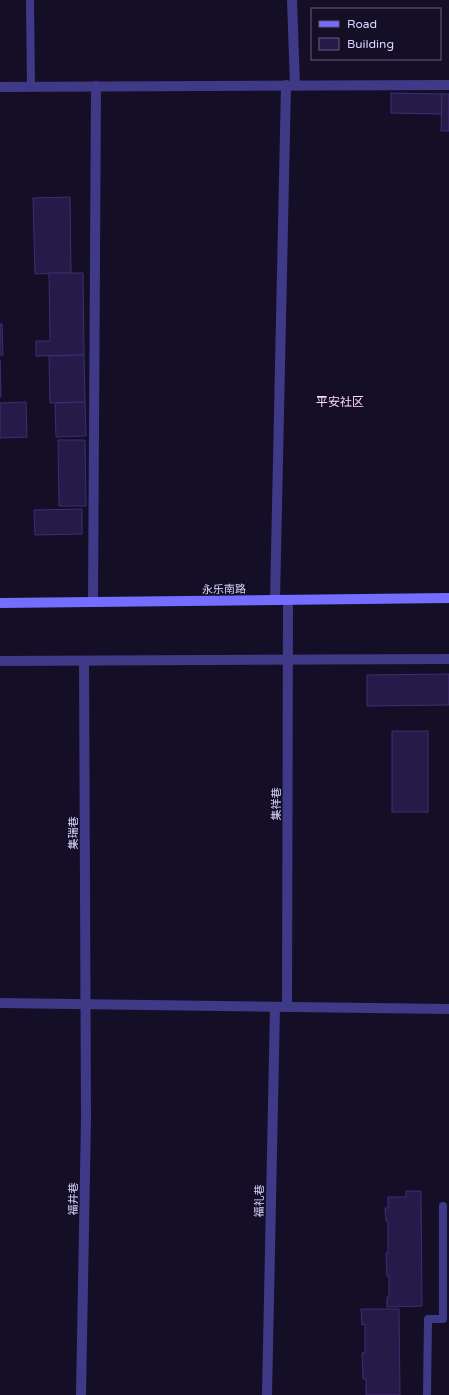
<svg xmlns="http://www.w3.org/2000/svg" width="449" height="1395" font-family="'Varela Round','Noto Sans SC',sans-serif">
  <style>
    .building { fill: #261b48; stroke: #3e2d75 }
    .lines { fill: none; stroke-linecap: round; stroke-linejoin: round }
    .service { stroke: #3f3a87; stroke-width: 8 }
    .minor { stroke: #3f3a87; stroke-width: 10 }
    .secondary { stroke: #756dff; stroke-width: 10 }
    .labels { text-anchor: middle; stroke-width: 3; stroke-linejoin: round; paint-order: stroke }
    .street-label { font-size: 11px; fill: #dcd6ff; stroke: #140f27 }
    .neighbourhood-label { font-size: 12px; fill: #ffd8ef; stroke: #140f27 }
  </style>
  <rect width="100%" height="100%" fill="#140f27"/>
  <g class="building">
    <polygon points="391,93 442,94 442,114 391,113"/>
    <polygon points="442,94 449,94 449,131 441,131"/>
    <polygon points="70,197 71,273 35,274 33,198"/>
    <polygon points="49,273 83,273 84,355 36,356 36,341 50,341"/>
    <polygon points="0,324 2,324 3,355 0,355"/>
    <polygon points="84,355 85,402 50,403 49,356"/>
    <polygon points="0,360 1,397 0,397"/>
    <polygon points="26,402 27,437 0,438 0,403"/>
    <polygon points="85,402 86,436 56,437 55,403"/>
    <polygon points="58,440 85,440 86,506 59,506"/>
    <polygon points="82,509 82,534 35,535 34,510"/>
    <polygon points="449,674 449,705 367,706 367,675"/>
    <rect x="392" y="731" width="36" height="81"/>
    <polygon points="406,1191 421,1191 422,1306 387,1307 387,1297 389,1297 389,1276 387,1276 386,1253 388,1253 388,1221 386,1221 385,1208 388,1208 388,1197 406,1197"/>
    <polygon points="361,1309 399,1309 400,1395 366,1395 366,1379 363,1379 362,1353 365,1353 365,1324 362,1325"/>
  </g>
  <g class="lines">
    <g class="service">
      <polyline points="30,0 31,86"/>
      <polyline points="427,1395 428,1319 443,1319 443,1206"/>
    </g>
    <g class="minor">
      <polyline points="292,0 295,85"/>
      <polyline points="0,87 449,85"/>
      <polyline points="275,600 286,85"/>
      <polyline points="93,602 96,86"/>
      <polyline points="0,661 449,659"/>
      <polyline points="0,1003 449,1009"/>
      <polyline points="287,1007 288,600"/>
      <polyline points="81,1395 86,1118 84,661"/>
      <polyline points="267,1395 275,1007"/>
    </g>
    <polyline class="secondary" points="0,603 449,598"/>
  </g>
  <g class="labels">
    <g class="street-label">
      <text transform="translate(224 589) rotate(-1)" y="4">永乐南路</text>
      <text transform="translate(276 804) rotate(-90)" y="4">集祥巷</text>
      <text transform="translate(73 833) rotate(-90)" y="4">集瑞巷</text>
      <text transform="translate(73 1199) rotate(-89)" y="4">福井巷</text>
      <text transform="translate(259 1201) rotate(-89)" y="4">福礼巷</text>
    </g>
    <g class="neighbourhood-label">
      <text x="340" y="406">平安社区</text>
    </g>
  </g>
  <rect x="311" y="8" width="130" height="52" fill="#140f27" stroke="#645f7d"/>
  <rect x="319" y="21" width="20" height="6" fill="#756dff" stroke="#645f7d"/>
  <text x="347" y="28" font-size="12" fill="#dcd6ff">Road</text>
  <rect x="319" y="38" width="20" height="12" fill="#261b48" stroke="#645f7d"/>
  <text x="347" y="48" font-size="12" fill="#dcd6ff">Building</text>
</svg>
